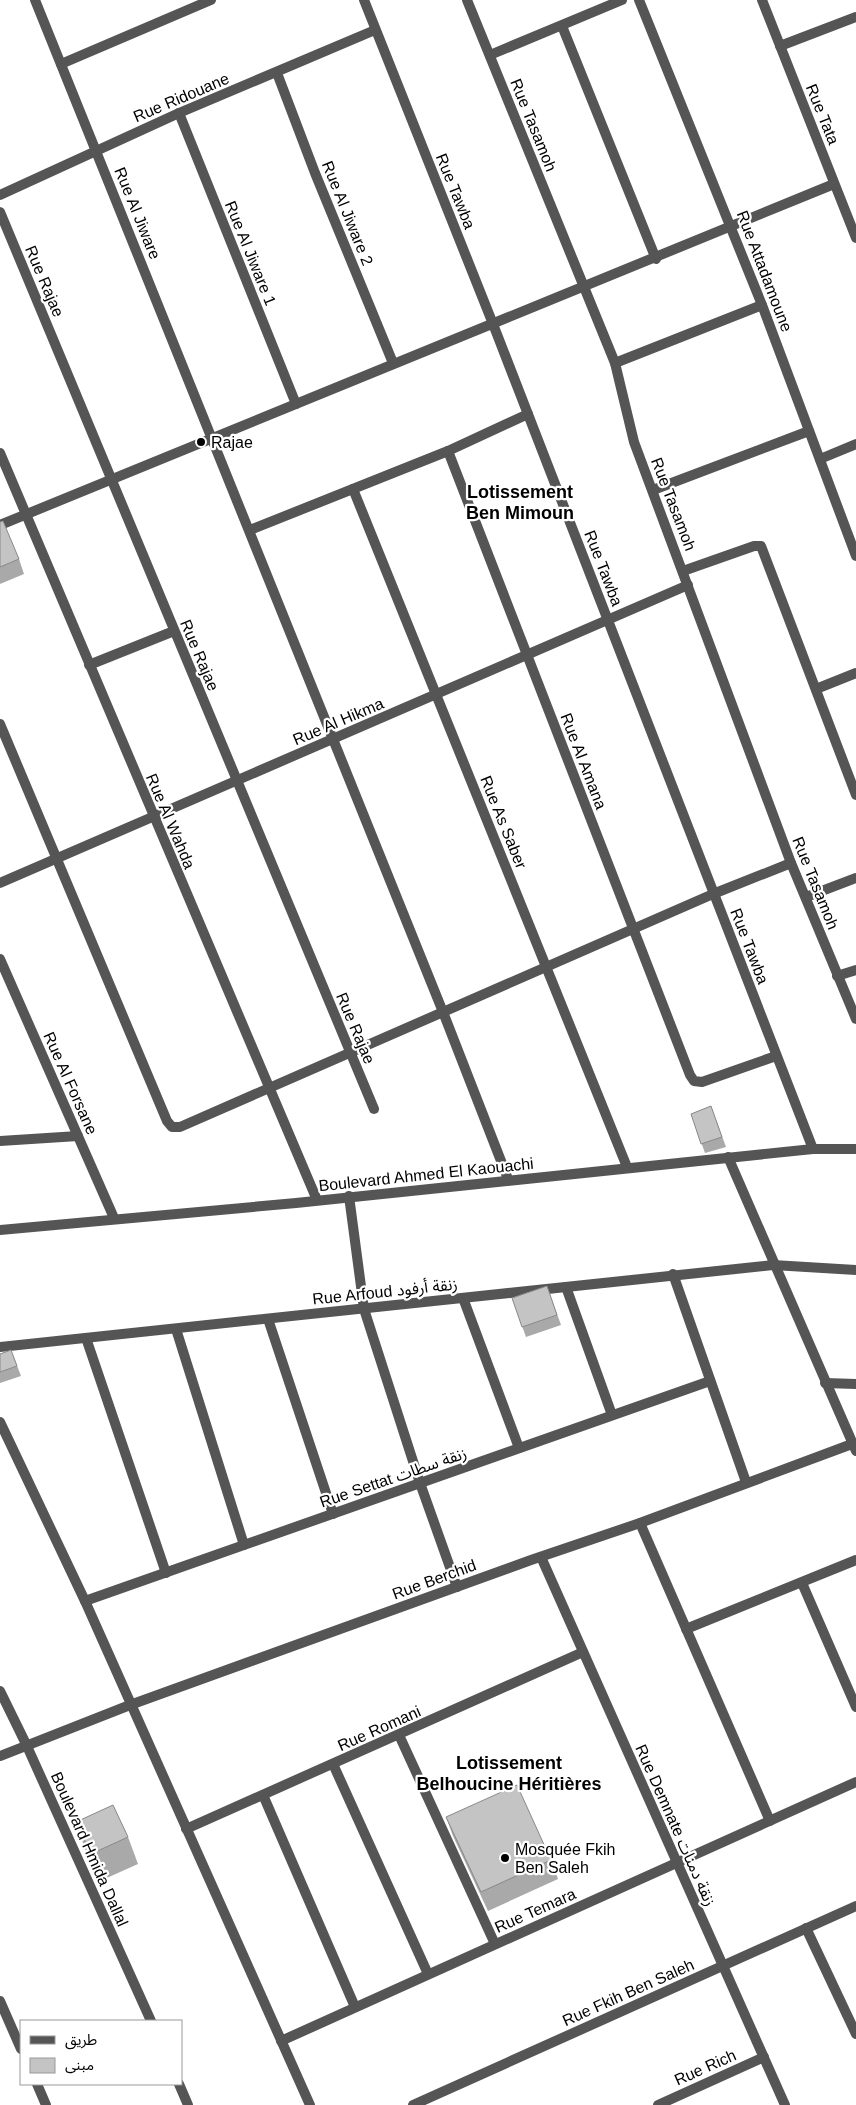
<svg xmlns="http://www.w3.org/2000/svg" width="856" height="2105" font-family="Helvetica,'Noto Sans Arabic',sans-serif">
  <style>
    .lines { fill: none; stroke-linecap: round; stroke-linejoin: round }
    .minor { stroke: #555; stroke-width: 10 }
    .tertiary { stroke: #555; stroke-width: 10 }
    .wall { fill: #a9a9a9 }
    .building { fill: #c4c4c4; stroke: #898989 }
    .poi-dot { fill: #000; stroke: #fff; stroke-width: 2 }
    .labels { text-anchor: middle; stroke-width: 4.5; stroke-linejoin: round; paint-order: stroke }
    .street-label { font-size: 16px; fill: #000; stroke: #fff }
    .poi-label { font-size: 16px; fill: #000; stroke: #fff; text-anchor: start }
    .neighbourhood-label { font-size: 18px; font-weight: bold; fill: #000; stroke: #fff }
  </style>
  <rect width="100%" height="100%" fill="#fff"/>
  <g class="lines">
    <g class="minor">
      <polyline points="35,0 443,1012 508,1179"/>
      <polyline points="364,0 493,324 813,1149"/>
      <polyline points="467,0 615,363 634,442 791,863 856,1019"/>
      <polyline points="639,0 762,305 856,556"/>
      <polyline points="762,0 856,238"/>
      <polyline points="562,26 656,259"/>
      <polyline points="780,46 856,17"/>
      <polyline points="490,55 622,0"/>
      <polyline points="61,64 211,0"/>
      <polyline points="277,73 315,173 393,363"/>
      <polyline points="179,113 296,404"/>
      <polyline points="0,195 179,113 375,30"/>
      <polyline points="0,212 374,1109"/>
      <polyline points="615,363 762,305"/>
      <polyline points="448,451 690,1075 694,1081 702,1082 776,1056"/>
      <polyline points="0,453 317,1200"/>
      <polyline points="820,459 856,444"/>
      <polyline points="353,489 627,1167"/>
      <polyline points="653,490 809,431"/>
      <polyline points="0,525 834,184"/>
      <polyline points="250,530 448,451 528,414"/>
      <polyline points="683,571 754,546 761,546 856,795"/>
      <polyline points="89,665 174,631"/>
      <polyline points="816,689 856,673"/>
      <polyline points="0,724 167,1121 172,1127 180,1127 713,894 791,863"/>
      <polyline points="0,883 688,585"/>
      <polyline points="806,897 856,878"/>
      <polyline points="0,959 114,1218"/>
      <polyline points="837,976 856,970"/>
      <polyline points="0,1141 78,1136"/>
      <polyline points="728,1157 856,1451"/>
      <polyline points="349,1196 364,1309 420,1483 457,1587"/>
      <polyline points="673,1274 746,1482"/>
      <polyline points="566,1287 612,1415"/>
      <polyline points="463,1298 519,1448"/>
      <polyline points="268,1319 333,1514"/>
      <polyline points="176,1329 244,1545"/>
      <polyline points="86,1338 166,1573"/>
      <polyline points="0,1347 773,1265 856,1270"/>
      <polyline points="825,1383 856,1384"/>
      <polyline points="0,1422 85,1601 310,2105"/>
      <polyline points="640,1523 770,1821"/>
      <polyline points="541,1557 785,2105"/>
      <polyline points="802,1583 856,1707"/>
      <polyline points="85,1601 710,1381"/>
      <polyline points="686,1629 856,1560"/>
      <polyline points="399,1735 495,1944"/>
      <polyline points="0,1756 130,1705 531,1560 640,1523 852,1444"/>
      <polyline points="333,1764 428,1974"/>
      <polyline points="263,1795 355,2007"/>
      <polyline points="186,1829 583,1652"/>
      <polyline points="806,1928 856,2034"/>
      <polyline points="0,2001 21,2049"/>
      <polyline points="281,2041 856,1782"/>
      <polyline points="37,2084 46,2105"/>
      <polyline points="413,2105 856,1906"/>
      <polyline points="658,2105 764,2057"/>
    </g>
    <g class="tertiary">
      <polyline points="0,1230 296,1203 813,1149 856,1149"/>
      <polyline points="0,1691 26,1744 151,2021"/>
      <polyline points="179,2084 188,2105"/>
    </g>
  </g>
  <g class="wall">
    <polygon points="0,522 19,559 24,574 0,584"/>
    <polygon points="711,1106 726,1147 705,1153 691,1114"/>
    <polygon points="547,1286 561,1325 526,1337 512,1298"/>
    <polygon points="11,1350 21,1376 0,1383 0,1354"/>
    <polygon points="446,1817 551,1860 558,1879 488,1911 453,1836"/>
    <polygon points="76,1822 128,1837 138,1864 100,1881 85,1849"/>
  </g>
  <g class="building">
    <polygon points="3,521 19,559 0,567 0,522"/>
    <polygon points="711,1106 722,1137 701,1144 691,1114"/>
    <polygon points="547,1286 557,1315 522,1327 512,1298"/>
    <polygon points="11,1350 17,1366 0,1372 0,1354"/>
    <polygon points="517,1785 551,1860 481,1892 446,1817"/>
    <polygon points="113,1805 128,1837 91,1854 76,1822"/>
  </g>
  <g class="poi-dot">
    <circle cx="201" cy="442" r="5"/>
    <circle cx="505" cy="1858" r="5"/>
  </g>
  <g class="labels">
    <g class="street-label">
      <text transform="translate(181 97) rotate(-23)" y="6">Rue Ridouane</text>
      <text transform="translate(823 114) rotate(68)" y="6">Rue Tata</text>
      <text transform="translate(534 125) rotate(68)" y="6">Rue Tasamoh</text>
      <text transform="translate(456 191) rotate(68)" y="6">Rue Tawba</text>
      <text transform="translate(138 213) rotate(68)" y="6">Rue Al Jiware</text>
      <text transform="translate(348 213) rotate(68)" y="6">Rue Al Jiware 2</text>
      <text transform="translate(251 253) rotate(68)" y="6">Rue Al Jiware 1</text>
      <text transform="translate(765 271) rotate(69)" y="6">Rue Attadamoune</text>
      <text transform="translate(45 281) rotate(67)" y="6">Rue Rajae</text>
      <text transform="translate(674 504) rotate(69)" y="6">Rue Tasamoh</text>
      <text transform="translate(604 568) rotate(69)" y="6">Rue Tawba</text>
      <text transform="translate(200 655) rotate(67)" y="6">Rue Rajae</text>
      <text transform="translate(338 721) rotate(-23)" y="6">Rue Al Hikma</text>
      <text transform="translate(584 761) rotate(69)" y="6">Rue Al Amana</text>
      <text transform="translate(171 821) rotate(67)" y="6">Rue Al Wahda</text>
      <text transform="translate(504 822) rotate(68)" y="6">Rue As Saber</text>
      <text transform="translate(816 883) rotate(68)" y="6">Rue Tasamoh</text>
      <text transform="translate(750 946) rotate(69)" y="6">Rue Tawba</text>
      <text transform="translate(356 1028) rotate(67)" y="6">Rue Rajae</text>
      <text transform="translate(71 1083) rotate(66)" y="6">Rue Al Forsane</text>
      <text transform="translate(426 1174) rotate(-6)" y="6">Boulevard Ahmed El Kaouachi</text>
      <text transform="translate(385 1291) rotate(-6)" y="6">Rue Arfoud زنقة أرفود</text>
      <text transform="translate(393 1477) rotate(-19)" y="6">Rue Settat زنقة سطات</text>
      <text transform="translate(434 1579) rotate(-20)" y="6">Rue Berchid</text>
      <text transform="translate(379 1728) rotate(-24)" y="6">Rue Romani</text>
      <text transform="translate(676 1825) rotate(66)" y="6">Rue Demnate زنقة دمنات</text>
      <text transform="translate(90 1849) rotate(66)" y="6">Boulevard Hmida Dallal</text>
      <text transform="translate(535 1910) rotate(-24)" y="6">Rue Temara</text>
      <text transform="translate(628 1992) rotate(-24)" y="6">Rue Fkih Ben Saleh</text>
      <text transform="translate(705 2067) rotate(-24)" y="6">Rue Rich</text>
    </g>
    <g class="poi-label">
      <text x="211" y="448">Rajae</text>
      <text x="515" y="1855">Mosquée Fkih<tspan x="515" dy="18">Ben Saleh</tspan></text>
    </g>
    <g class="neighbourhood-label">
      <text x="520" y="498">Lotissement<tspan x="520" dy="21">Ben Mimoun</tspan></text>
      <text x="509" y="1769">Lotissement<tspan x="509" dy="21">Belhoucine Héritières</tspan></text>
    </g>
  </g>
  <rect x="20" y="2020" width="162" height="65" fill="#ffffff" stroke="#999999"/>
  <rect x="30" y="2036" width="25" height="8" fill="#555555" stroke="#999999"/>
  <text x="65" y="2045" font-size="15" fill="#000000">طريق</text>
  <rect x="30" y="2058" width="25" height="15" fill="#c4c4c4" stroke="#999999"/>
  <text x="65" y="2070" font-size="15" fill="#000000">مبنى</text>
</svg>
